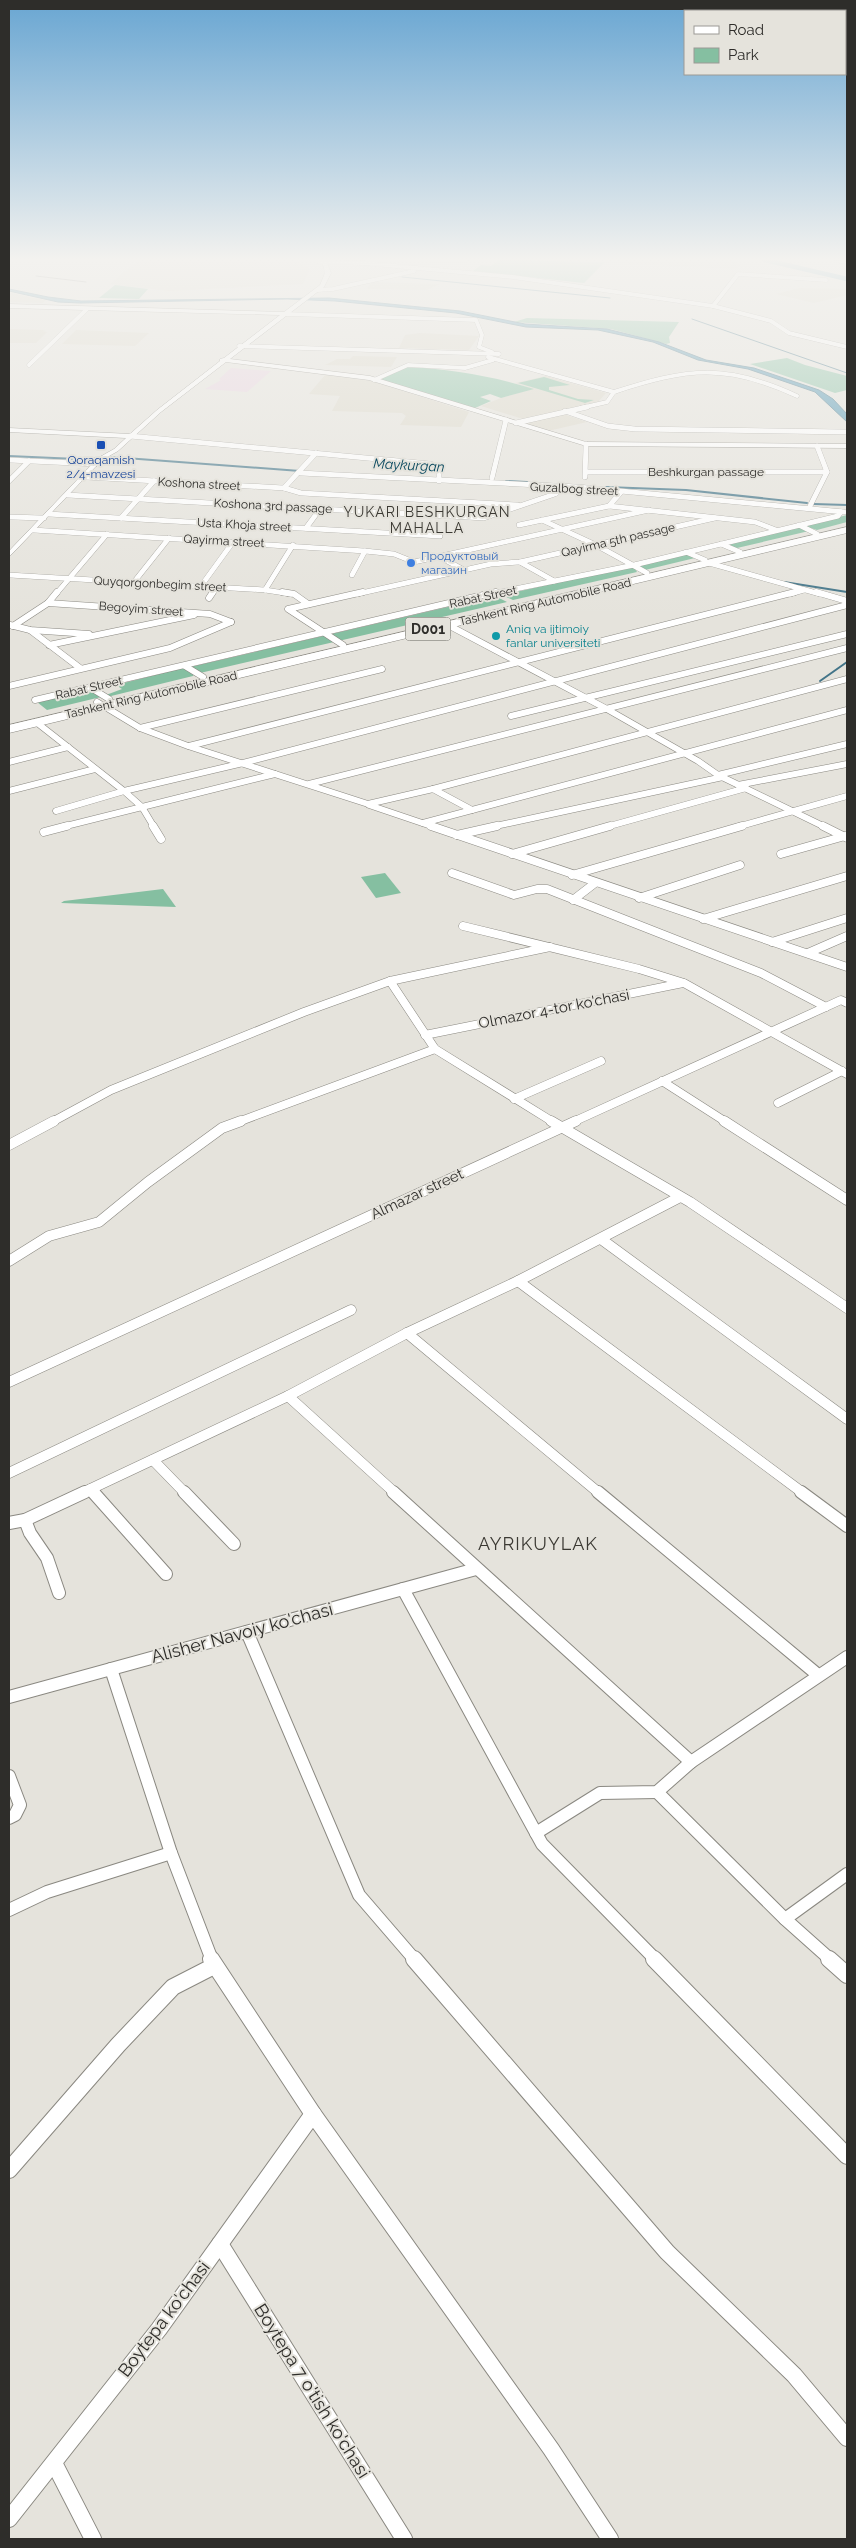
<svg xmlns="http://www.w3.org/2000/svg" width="856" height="2548" font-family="Raleway,sans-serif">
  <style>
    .commercial { fill: #e8d2df }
    .built { fill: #dcd8ca }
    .green { fill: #85bfa1 }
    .water { fill: #4a92b0; stroke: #427488 }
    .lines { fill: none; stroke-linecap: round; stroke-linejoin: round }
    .stream-far1 { stroke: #427488; stroke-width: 1 }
    .stream { stroke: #427488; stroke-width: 2 }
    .canal { stroke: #4a92b0; stroke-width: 4.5 }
    .street-far6-casing { stroke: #8a8881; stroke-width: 4.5 }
    .street-far5-casing { stroke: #8a8881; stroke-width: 5.5 }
    .street-far4-casing { stroke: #8a8881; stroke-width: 7 }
    .street-far3-casing { stroke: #8a8881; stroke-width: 9 }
    .street-far2-casing { stroke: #8a8881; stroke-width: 11 }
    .street-far1-casing { stroke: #8a8881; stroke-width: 14 }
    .street-casing { stroke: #8a8881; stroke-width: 18 }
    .secondary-casing { stroke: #8a8881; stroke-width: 1 }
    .highway-casing { stroke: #8a8881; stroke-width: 1 }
    .street-far6 { stroke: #fff; stroke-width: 4 }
    .street-far5 { stroke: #fff; stroke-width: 5 }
    .street-far4 { stroke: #fff; stroke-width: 6 }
    .street-far3 { stroke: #fff; stroke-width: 8 }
    .street-far2 { stroke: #fff; stroke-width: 10 }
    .street-far1 { stroke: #fff; stroke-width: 12 }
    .street { stroke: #fff; stroke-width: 16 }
    .secondary { fill: #fff; fill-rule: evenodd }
    .highway { fill: #fff; fill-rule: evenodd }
    .tram { stroke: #6c6b67; stroke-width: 1 }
    .transit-dot { fill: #1a4fb4; stroke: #e5e3dc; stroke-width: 2 }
    .shop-dot { fill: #3f7fe0; stroke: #e5e3dc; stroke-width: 2 }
    .culture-dot { fill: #0f9aa8; stroke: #e5e3dc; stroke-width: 2 }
    .labels { text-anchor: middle; stroke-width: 4; stroke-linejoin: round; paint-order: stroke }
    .far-transit-label { font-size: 12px; fill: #164399; stroke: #e5e3dc }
    .far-street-label { font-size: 12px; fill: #2e2d2a; stroke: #e5e3dc }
    .far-shop-label { font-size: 12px; fill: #366cbe; stroke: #e5e3dc; text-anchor: start }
    .far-culture-label { font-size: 12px; fill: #0d838f; stroke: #e5e3dc; text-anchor: start }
    .far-water-label { font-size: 14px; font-style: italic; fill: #09485e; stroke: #e5e3dc }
    .far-neighbourhood-label { font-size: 14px; letter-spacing: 1px; fill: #3b3933; stroke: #e5e3dc }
    .shield { fill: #e5e3dc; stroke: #65645f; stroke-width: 1 }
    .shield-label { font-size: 14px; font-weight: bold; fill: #2e2d2a }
    .street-label { font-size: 15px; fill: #2e2d2a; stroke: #e5e3dc }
    .quarter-label { font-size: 18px; letter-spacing: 1px; fill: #3b3933; stroke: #e5e3dc }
    .near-street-label { font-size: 18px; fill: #2e2d2a; stroke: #e5e3dc }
  </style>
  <rect width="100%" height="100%" fill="#e5e3dc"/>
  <polygon class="commercial" points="231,368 256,370 271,371 247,392 205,389 221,380 219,379"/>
  <g class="built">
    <polygon points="138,260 293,260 310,269 303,284 169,291 110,284"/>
    <polygon points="550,260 730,260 742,265 734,269"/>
    <polygon points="372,282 440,284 427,290 367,289"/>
    <polygon points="799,288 847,289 847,295 814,303 776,294"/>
    <polygon points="9,292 33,298 46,300 43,303 9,302"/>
    <polygon points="9,329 45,330 43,331 47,332 36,343 9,343"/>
    <polygon points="76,330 149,333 135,346 62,344"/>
    <polygon points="420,333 479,336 469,350 399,348 405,335"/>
    <polygon points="353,356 397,357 391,367 325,365 337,359 350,359"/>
    <polygon points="325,375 372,381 469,412 461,427 400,425 406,416 402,413 332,411 340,396 309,394"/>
    <polygon points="546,376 606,393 598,402 523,419 481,406 501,398 532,389 515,383"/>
    <polygon points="563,414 587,422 548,431 524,423"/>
  </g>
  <g class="green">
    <polygon points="499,260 605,262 584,283 473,271 481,265 491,266"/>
    <polygon points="115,285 148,289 139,299 64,297 99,298"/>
    <polygon points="527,318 679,322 669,337 670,343 666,344 611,329 514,322"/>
    <polygon points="787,358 805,365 847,376 847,390 835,393 750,364"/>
    <path d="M407,367c44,2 85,9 127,22l-33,9 -11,-4 -10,3 11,4 -16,7 -96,-28z"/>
    <polygon points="544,377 570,385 549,387 549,390 578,399 594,400 585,403 518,383"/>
    <polygon points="847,515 847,522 817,530 804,526"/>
    <polygon points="799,527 809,531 737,548 726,544"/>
    <polygon points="686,554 695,558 645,570 639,565"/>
    <polygon points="633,566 637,572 513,600 502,595"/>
    <polygon points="495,596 507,602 200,673 190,667"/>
    <polygon points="183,668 194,674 193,676 107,697 106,695 122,689 116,685"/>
    <polygon points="90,689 101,697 47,710 37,702"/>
    <polygon points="385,873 401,893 376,898 361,877"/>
    <polygon points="163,889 176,907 61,903 64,901"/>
  </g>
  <polygon class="water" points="9,289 48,297 81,301 329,298 460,311 525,324 607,329 659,342 706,360 754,368 819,390 833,399 847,414 847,422 815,392 748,369 698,360 653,342 598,330 526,327 456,313 335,301 287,299 80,303 58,302 9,291"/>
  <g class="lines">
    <g class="stream-far1">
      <polyline points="402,277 610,298"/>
      <polyline points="692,319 847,373"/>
    </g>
    <g class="stream">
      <polyline points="9,456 77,459 112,457 300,471"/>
      <polyline points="506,481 527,482"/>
      <polyline points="606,487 686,490 807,503"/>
      <polyline points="814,504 847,505"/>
      <polyline points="784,582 847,592"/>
      <polyline points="820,681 847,662"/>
    </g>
    <polyline class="canal" points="765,260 847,279"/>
    <defs>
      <g id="street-far6">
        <polyline points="433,260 466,260"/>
        <polyline points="319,262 363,263 513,277 713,306 771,321 789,333 847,347"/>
        <polyline points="318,290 333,289 414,271"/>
        <polyline points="713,306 738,274 826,280"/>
        <polyline points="286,314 476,320 482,335 479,347 492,352"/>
        <polyline points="239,346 499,354"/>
        <polyline points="488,357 614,392 607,402 581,408"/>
        <polyline points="29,365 87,309"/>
        <polyline points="374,380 408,365 465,368 493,360"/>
        <path d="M614,392c73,-24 112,-29 183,4"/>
      </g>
      <g id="street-far5">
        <polyline points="565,411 608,426 635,429 847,432"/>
        <polyline points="516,423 587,407"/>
        <polyline points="130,436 431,464 439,467 439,481"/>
        <polyline points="9,460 95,464"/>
        <polyline points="586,472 827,472"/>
        <polyline points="300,473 578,487 844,512"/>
        <polyline points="84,477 284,488 301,493 518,505"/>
        <polyline points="585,477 586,444"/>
        <polyline points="492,478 506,420"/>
        <polyline points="9,481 29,461"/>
        <polyline points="284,488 316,453"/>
        <polyline points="67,495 484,518 555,494 562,488"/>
        <polyline points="609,506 755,522 776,530"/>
        <polyline points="809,508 827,472 817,446"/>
        <polyline points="48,514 440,536"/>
        <polyline points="9,517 44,518"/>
        <polyline points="121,518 154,481"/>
        <polyline points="542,520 596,545 647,573"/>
        <polyline points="519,525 609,506 621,492"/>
        <polyline points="799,525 817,534"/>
        <polyline points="306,528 320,509"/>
        <polyline points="33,530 365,551 394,554 414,562 649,510"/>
        <polyline points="721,544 740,552"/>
        <polyline points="686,552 705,560"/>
        <polyline points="438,556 464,570"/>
        <polyline points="520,562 554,581"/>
        <polyline points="709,563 820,594"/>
        <polyline points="9,575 265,590 291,594"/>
        <polyline points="352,575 365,551"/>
        <polyline points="134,582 169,538"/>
        <polyline points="201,586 233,542"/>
        <polyline points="265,590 293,545"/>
        <polyline points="56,594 107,534"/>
        <polyline points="212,594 216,587"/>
        <polyline points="357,594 491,564 520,562 715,518"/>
        <polyline points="490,594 634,565 838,516 841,512"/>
        <polyline points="790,594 804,590"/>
      </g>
      <g id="street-far4">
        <polyline points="282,592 294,594 308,604"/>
        <polyline points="816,592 847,601"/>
        <polyline points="209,598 213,592"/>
        <polyline points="48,603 210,614 231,622"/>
        <polyline points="10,625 30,630 89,634"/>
        <polyline points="448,625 605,708 698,761 718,775 825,827"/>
        <polyline points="13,626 48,603 57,592"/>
        <polyline points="30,630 80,668"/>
        <polyline points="49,645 194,615"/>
        <polyline points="343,645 288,609 363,592"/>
        <polyline points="185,666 203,677"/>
        <polyline points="9,686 170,648 231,622"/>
        <polyline points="91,688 109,699"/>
        <polyline points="35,700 496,592"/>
        <polyline points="97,702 140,728 188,746 368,804 433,789 472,810 847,710"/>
        <polyline points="511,716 847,634"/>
        <polyline points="36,722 124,791 243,763 847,605"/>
        <polyline points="140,728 382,669"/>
        <polyline points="189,746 795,592"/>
        <polyline points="9,762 68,747"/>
        <polyline points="718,775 847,744"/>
        <polyline points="309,784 847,648"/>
        <polyline points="738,785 847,764"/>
        <polyline points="433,789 847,679"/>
        <polyline points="9,791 95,769"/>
        <polyline points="369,805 434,827"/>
        <polyline points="56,811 124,791 142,807 275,774"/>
        <polyline points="423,823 472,810"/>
        <polyline points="62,827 142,807 154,827"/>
        <polyline points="491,827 723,777"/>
        <polyline points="606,827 746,788"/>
        <polyline points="737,827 847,796"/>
      </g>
      <g id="street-far3">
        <polyline points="153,826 161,839"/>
        <polyline points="431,826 847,967"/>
        <polyline points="823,826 847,838"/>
        <polyline points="44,832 67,826"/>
        <polyline points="457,835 497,826"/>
        <polyline points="512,854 610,826"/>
        <polyline points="781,854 845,836"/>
        <polyline points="452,873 514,895 537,889 547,889 761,973 826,1007"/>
        <polyline points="572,875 742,826"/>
        <polyline points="639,898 740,865"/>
        <polyline points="573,900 595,883"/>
        <polyline points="703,919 847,876"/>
        <polyline points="463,926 639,969 684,983 847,1074"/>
        <polyline points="772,942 847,918"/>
        <polyline points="808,953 847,936"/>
        <polyline points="390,981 435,1049 553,1122"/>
        <polyline points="425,1035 683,983"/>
        <polyline points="662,1081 726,1122"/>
        <polyline points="514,1099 601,1061"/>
        <polyline points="778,1103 842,1071"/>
        <polyline points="52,1122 111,1090 304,1012 390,981 550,947"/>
        <polyline points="238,1122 435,1049"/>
        <polyline points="573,1122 841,1000 847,1003"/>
      </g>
      <g id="street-far2">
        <polyline points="551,1121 690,1202 847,1308"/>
        <polyline points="724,1121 847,1200"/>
        <polyline points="9,1145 54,1121"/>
        <polyline points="601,1239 847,1419"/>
        <polyline points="9,1261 49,1236 99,1222 148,1182 222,1128 241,1121"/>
        <polyline points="518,1281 803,1493"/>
        <polyline points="407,1333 599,1493"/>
        <polyline points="9,1382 576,1121"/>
        <polyline points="288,1396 395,1493"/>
        <polyline points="153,1460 185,1493"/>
        <polyline points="9,1473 351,1310"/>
        <polyline points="91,1489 95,1493"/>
        <polyline points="82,1493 288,1396 407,1333 518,1281 680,1197"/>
      </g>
      <g id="street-far1">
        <polyline points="93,1492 166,1574"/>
        <polyline points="184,1492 234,1544"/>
        <polyline points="393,1492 691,1762"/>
        <polyline points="598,1492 818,1675"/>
        <polyline points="801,1492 847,1526"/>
        <polyline points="25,1520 30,1533 47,1558 59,1593"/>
        <polyline points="9,1523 25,1520 85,1492"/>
        <polyline points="403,1589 542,1844 656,1960"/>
        <polyline points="247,1632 359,1895 415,1960"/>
        <polyline points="111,1669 171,1853 212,1960"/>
        <polyline points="9,1697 476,1569"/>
        <polyline points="9,1776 20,1805 15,1815 9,1818"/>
        <polyline points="657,1792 785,1919 831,1960"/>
        <polyline points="536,1833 600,1793 657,1792 691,1762 847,1657"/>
        <polyline points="9,1910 47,1892 171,1853"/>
        <polyline points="785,1919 847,1874"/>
      </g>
      <g id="street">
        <polyline points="211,1959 313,2114 551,2449 610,2539"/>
        <polyline points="414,1959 667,2252 794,2375 847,2438"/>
        <polyline points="654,1959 847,2156"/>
        <polyline points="829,1959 847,1975"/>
        <polyline points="9,2170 118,2045 173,1987 214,1966"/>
        <polyline points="220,2244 404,2539"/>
        <polyline points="54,2463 93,2539"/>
        <polyline points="9,2519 159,2329 313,2114"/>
      </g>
      <g id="secondary">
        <polygon points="322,260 326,260 331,273 324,287 230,359 370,376 586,442 847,444 847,448 586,446 369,380 226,362 161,412 118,451 102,460 9,557 9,551 98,458 114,449 126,438 9,432 9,428 130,434 157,410 220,361 220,359 224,358 280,315 9,308 9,304 284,312 320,285 325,273"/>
        <polygon points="830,260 847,262 847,264 830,261"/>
      </g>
      <polygon id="highway" points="847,527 847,533 9,733 9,725"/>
    </defs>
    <use href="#street-far6" class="street-far6-casing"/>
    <use href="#street-far5" class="street-far5-casing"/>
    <use href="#street-far4" class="street-far4-casing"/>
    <use href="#street-far3" class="street-far3-casing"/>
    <use href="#street-far2" class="street-far2-casing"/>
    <use href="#street-far1" class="street-far1-casing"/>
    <use href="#street" class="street-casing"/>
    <use href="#secondary" class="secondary-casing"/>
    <use href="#highway" class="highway-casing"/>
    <use href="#street-far6" class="street-far6"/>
    <use href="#street-far5" class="street-far5"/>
    <use href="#street-far4" class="street-far4"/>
    <use href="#street-far3" class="street-far3"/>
    <use href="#street-far2" class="street-far2"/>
    <use href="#street-far1" class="street-far1"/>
    <use href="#street" class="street"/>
    <use href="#secondary" class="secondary"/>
    <use href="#highway" class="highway"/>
    <polyline class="tram" points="36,276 86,282"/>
  </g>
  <linearGradient id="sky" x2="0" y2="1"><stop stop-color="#69a6d2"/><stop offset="0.42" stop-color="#f3f2ef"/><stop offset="1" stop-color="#f3f2ef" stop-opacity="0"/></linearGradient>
  <rect width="856" height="617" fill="url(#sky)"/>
  <rect class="transit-dot" x="96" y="440" width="10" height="10" rx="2.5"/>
  <circle class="shop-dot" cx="411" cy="563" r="5"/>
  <circle class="culture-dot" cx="496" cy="636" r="5"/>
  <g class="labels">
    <g class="far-transit-label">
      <text x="101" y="464">Qoraqamish<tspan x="101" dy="14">2/4-mavzesi</tspan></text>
    </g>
    <g class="far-street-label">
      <text x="706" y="476">Beshkurgan passage</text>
      <text transform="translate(199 484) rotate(3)" y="4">Koshona street</text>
      <text transform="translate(574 489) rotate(3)" y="4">Guzalbog street</text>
      <text transform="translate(273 506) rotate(3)" y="4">Koshona 3rd passage</text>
      <text transform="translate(244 525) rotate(3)" y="4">Usta Khoja street</text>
      <text transform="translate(618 540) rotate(-13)" y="4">Qayirma 5th passage</text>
      <text transform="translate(224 541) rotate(3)" y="4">Qayirma street</text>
      <text transform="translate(160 584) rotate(3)" y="4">Quyqorgonbegim street</text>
      <text transform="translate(483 597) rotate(-12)" y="4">Rabat Street</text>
      <text transform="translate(545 602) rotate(-13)" y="4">Tashkent Ring Automobile Road</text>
      <text transform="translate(141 609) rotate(4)" y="4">Begoyim street</text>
      <text transform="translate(89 688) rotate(-13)" y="4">Rabat Street</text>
      <text transform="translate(151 695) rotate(-13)" y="4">Tashkent Ring Automobile Road</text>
    </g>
    <g class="far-shop-label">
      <text x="421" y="560">Продуктовый<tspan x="421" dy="14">магазин</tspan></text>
    </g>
    <g class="far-culture-label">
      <text x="506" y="633">Aniq va ijtimoiy<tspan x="506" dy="14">fanlar universiteti</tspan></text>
    </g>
    <g class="far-water-label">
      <text transform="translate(409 465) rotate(3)" y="5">Maykurgan</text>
    </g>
    <g class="far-neighbourhood-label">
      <text x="427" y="517">YUKARI BESHKURGAN<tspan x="427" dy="16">MAHALLA</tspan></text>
    </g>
    <rect class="shield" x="405.5" y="617.5" width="45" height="23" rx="4"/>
    <g class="shield-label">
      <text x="428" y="634">D001</text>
    </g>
    <g class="street-label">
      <text transform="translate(554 1009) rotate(-11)" y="5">Olmazor 4-tor ko'chasi</text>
      <text transform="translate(417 1194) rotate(-25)" y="5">Almazar street</text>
    </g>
    <g class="quarter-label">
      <text x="538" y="1550">AYRIKUYLAK</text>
    </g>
    <g class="near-street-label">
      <text transform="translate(242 1633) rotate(-15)" y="6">Alisher Navoiy ko'chasi</text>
      <text transform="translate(164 2319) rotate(-53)" y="6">Boytepa ko'chasi</text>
      <text transform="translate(312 2391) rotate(58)" y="6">Boytepa 7 o'tish ko'chasi</text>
    </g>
  </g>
  <rect width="856" height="2548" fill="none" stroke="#2e2d2a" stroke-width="20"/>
  <rect x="684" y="10" width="162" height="65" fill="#e5e3dc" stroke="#9c9a95"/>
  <rect x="694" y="26" width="25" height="8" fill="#ffffff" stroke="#9c9a95"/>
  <text x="728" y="35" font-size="15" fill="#2e2d2a">Road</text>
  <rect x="694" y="48" width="25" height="15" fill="#85bfa1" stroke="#9c9a95"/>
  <text x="728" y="60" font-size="15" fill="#2e2d2a">Park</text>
</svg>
